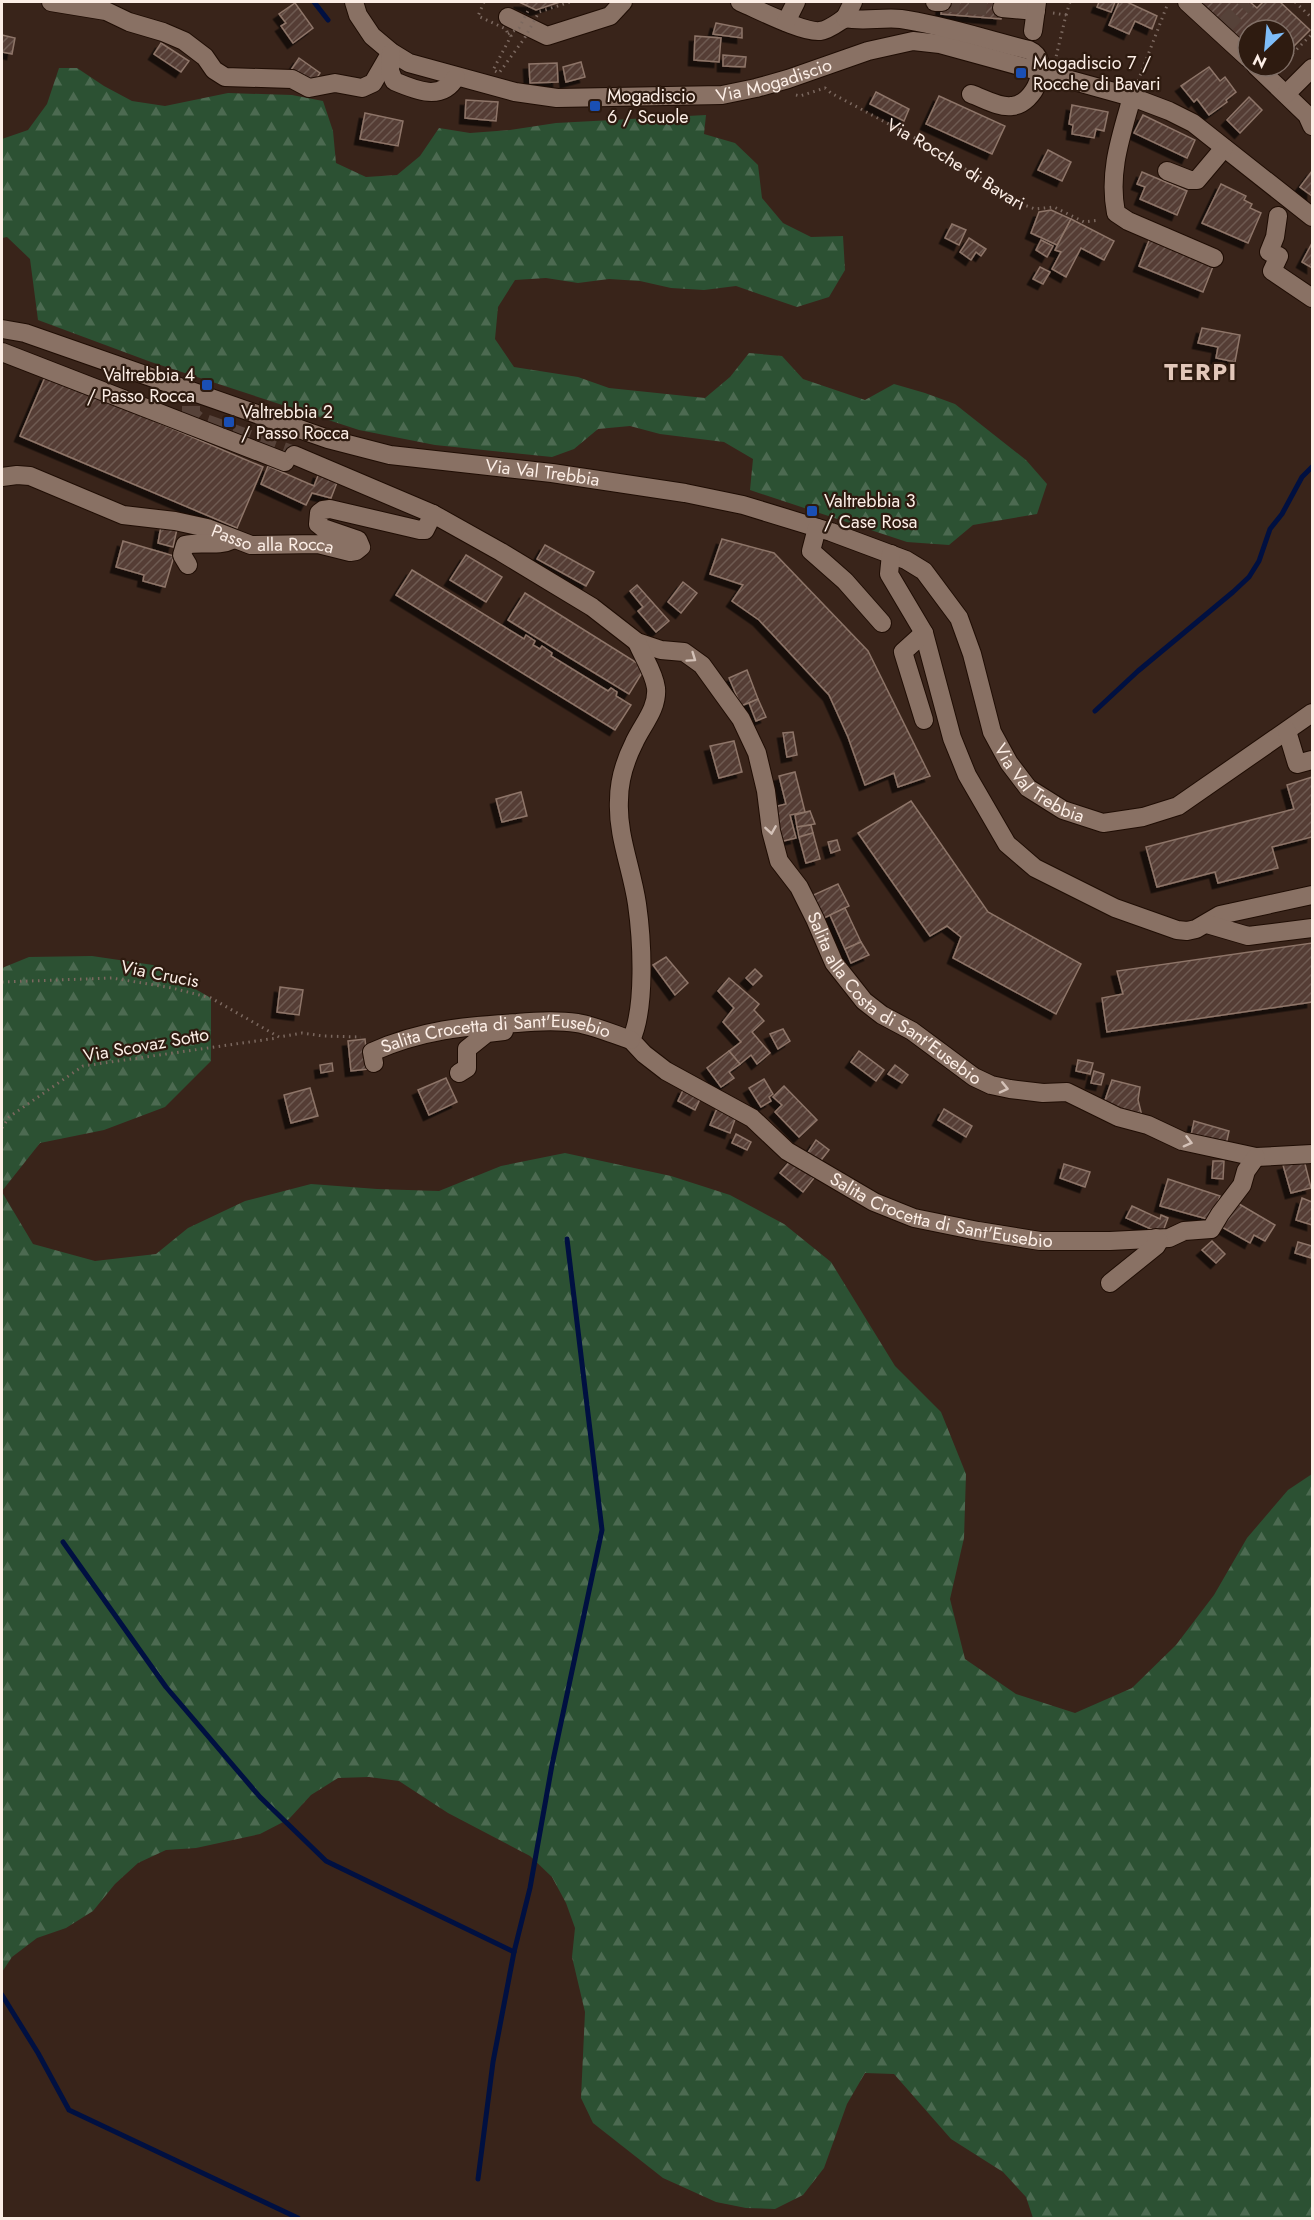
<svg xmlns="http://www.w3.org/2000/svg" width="1314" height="2220" font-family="Jost,sans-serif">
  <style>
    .forest { fill: url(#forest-firs) }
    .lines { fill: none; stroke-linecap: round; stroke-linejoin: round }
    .stream { stroke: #001041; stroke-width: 5 }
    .building { fill: url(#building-hatch); stroke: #8e7569; stroke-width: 1.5; filter: url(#shadow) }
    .minor-tunnel { stroke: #564239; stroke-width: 18; stroke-dasharray: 18 9; stroke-linecap: butt }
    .minor-casing { stroke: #1f0d04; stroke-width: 20 }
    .path { stroke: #7b685f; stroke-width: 3; stroke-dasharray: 1.5 4.5; stroke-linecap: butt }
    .minor { stroke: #897164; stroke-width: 18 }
    .path-bridge { stroke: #7b685f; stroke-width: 3; stroke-dasharray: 1.5 4.5; stroke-linecap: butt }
    .oneway { stroke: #d4c2b8 }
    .transit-dot { fill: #1a4fb4; stroke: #2e1b10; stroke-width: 2 }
    .labels { text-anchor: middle; stroke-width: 4.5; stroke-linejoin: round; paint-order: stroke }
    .poi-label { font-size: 18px; fill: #fceee6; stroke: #2e1b10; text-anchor: start }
    .street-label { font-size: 18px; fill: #fceee6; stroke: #2e1b10 }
    .district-label { font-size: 24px; font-weight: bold; letter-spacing: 1.5px; fill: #e2c7b9; stroke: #2e1b10 }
  </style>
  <defs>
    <pattern id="forest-firs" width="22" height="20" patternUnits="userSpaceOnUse" patternTransform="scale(1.5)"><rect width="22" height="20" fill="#2c5133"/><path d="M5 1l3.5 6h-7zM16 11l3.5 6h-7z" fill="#4c6a51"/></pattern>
    <pattern id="building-hatch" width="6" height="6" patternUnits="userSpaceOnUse" patternTransform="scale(1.5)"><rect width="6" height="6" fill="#553e34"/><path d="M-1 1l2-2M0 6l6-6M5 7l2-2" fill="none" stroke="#6e5a51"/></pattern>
    <filter id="shadow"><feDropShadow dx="-5.5" dy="5.5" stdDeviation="0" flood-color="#0009"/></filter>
  </defs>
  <rect width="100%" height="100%" fill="#39241a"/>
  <g class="forest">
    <polygon points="59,68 77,68 104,86 132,101 165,106 228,93 292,95 323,101 333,131 336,163 366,177 397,175 420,156 439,128 470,133 510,130 556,123 706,115 704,134 735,143 758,165 762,198 783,223 811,237 843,236 845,270 829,297 797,307 736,286 704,290 671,288 640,281 609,279 578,283 546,278 515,280 498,307 495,339 514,367 578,377 609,388 705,398 730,377 749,353 782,356 803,379 865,400 894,384 925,393 955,404 1026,460 1047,484 1037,514 973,525 949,545 907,542 750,490 753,459 724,442 660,434 630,426 598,429 574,449 552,457 435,445 359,430 151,362 38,320 30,259 7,237 2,238 2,139 28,130 47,104"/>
    <polygon points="92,956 153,965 211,998 211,1061 165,1107 104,1130 40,1143 2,1191 2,968 29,957"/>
    <polygon points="565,1153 671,1176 730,1195 784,1224 831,1262 895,1366 941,1412 966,1474 964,1538 950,1599 965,1659 1016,1694 1075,1713 1132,1688 1176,1645 1214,1595 1247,1538 1288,1490 1312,1474 1312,2218 1033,2218 1026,2197 1003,2172 951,2139 894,2074 865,2073 847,2104 824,2168 803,2195 775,2209 746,2208 716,2202 663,2178 593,2123 581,2098 585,2012 572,1957 575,1928 566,1903 552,1877 530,1856 448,1813 399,1781 369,1777 338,1778 311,1795 289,1819 260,1834 196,1848 166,1850 138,1863 115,1884 93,1911 66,1928 37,1938 12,1957 2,1972 2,1192 33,1244 95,1261 156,1254 188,1228 245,1201 311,1184 377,1189 439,1191 501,1166"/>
  </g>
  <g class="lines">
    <g class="stream">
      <polyline points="314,2 328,20"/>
      <polyline points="1095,711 1138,671 1233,592 1249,577 1259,561 1270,529 1282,514 1302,477 1312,467"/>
      <polyline points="63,1542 166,1687 260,1797 326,1861 514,1952"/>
      <polyline points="2,1995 38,2053 69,2110 298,2218"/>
      <polyline points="478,2179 493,2062 514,1952 530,1888 552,1765 602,1530 567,1239"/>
    </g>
  </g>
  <g class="building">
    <polygon points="519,2 560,2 536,10"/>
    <polygon points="942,2 1003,2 1001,19 941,14"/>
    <polygon points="1099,2 1115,2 1111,12 1097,7"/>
    <polygon points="1119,2 1127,2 1157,16 1152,29 1135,21 1129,34 1109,25"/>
    <polygon points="1195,2 1250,2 1257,8 1263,2 1280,2 1310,30 1284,56 1284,30 1248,30 1248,50"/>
    <polygon points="295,3 313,28 293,43 281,26 286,23 279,14"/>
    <polygon points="716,23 742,28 742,38 713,34"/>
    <polygon points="2,35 15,38 12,54 2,52"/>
    <polygon points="695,36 721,38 719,62 694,60"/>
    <polygon points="161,43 189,61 181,72 154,54"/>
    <polygon points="723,55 746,57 745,67 723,66"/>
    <polygon points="299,58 320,73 313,84 291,70"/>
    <polygon points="581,62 585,77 566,82 563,67"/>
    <polygon points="557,63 558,82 530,83 529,64"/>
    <polygon points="1209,67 1220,81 1225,77 1236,92 1226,100 1227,102 1209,115 1197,99 1194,102 1181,86"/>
    <polygon points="876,92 909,109 904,121 870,104"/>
    <polygon points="939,96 1005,126 992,154 926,124"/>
    <polygon points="1249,97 1262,110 1240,133 1227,120"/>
    <polygon points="466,100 498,102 496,121 465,118"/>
    <polygon points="1072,105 1108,112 1104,131 1096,129 1094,138 1072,134 1073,125 1069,124"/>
    <polygon points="365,113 403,121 398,146 360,139"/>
    <polygon points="1143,115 1195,140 1187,158 1134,133"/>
    <polygon points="1048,150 1071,162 1062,181 1038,170"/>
    <polygon points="1312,171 1312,196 1300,187"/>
    <polygon points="1142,172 1187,191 1177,215 1140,199 1145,187 1137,184"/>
    <polygon points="1221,184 1246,196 1244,200 1252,204 1250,208 1261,213 1248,243 1202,223"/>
    <polygon points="1051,210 1071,219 1057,245 1031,233 1039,212"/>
    <polygon points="1071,219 1114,241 1104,260 1081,248 1066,277 1052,269 1061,252 1055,250"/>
    <polygon points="952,224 966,230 959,245 945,238"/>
    <polygon points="969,238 986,249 981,256 976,252 971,260 960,252"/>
    <polygon points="1150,238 1214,264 1203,292 1139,266"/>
    <polygon points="1041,240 1053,246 1047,257 1036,250"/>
    <polygon points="1312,243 1312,268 1302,262"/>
    <polygon points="1040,267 1050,272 1043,284 1033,279"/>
    <polygon points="1202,328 1240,335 1235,362 1216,358 1218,347 1198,343"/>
    <polygon points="46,375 263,467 237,528 20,436"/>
    <polygon points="268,466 314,486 319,473 338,480 331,498 312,493 306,505 261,484"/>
    <polygon points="161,526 177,529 173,547 158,543"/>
    <polygon points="722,539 774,553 868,651 930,776 898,787 894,773 865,785 848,737 829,695 759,620 732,601 743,585 710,574"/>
    <polygon points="123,541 174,556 165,587 143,581 144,575 116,567"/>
    <polygon points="545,545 594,572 586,586 537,559"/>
    <polygon points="466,555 502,577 486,602 450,580"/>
    <polygon points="412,570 524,639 526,635 535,641 533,645 540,649 542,646 552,653 551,656 608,691 611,688 617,692 616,696 631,705 615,730 396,595"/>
    <polygon points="683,582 697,593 681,613 668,602"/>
    <polygon points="637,585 669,621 656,632 638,611 643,607 630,591"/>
    <polygon points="525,593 645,668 629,694 508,620"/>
    <polygon points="747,670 758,699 741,706 729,678"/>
    <polygon points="758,699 766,717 756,721 749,703"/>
    <polygon points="793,732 797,755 787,757 783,733"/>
    <polygon points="734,741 742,772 719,778 710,746"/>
    <polygon points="795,772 805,812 790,815 796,838 779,842 770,808 786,804 779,776"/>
    <polygon points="1312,777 1312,837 1272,847 1278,868 1218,883 1215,872 1157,887 1146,847 1294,809 1287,785"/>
    <polygon points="521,792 527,816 502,822 496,799"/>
    <polygon points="911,801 988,912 1081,964 1056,1014 953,958 961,937 947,926 930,936 858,833"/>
    <polygon points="810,811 815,824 797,827 795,815"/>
    <polygon points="811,825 813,833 799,837 797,827"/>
    <polygon points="813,833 820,859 806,863 799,837"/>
    <polygon points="837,840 840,850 831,853 828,842"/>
    <polygon points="838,884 849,906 822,919 811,896"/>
    <polygon points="845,908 861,942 845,949 830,915"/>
    <polygon points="861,942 869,955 851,963 845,949"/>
    <polygon points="1312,943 1312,1002 1107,1032 1102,998 1123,994 1117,971"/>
    <polygon points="666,957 688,983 675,995 653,965"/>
    <polygon points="755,969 762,976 753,985 746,978"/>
    <polygon points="729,978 759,1004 754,1010 764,1021 752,1032 770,1053 757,1064 751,1055 740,1064 729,1051 741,1042 723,1022 734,1008 718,991"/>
    <polygon points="280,987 303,990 299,1015 277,1012"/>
    <polygon points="783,1029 790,1041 778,1049 770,1034"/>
    <polygon points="365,1039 368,1069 351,1071 348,1041"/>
    <polygon points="729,1051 740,1064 729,1072 734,1078 721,1087 707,1068"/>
    <polygon points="859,1051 884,1070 876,1081 851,1062"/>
    <polygon points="1078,1060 1093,1063 1090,1074 1076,1071"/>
    <polygon points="332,1063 333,1071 321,1073 320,1065"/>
    <polygon points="895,1065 908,1075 902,1083 888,1074"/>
    <polygon points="1094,1071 1104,1074 1101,1085 1091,1083"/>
    <polygon points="446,1078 457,1102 429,1115 418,1090"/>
    <polygon points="764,1079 773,1094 769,1097 771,1101 761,1107 749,1088"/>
    <polygon points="1112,1080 1140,1087 1138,1100 1142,1116 1104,1103"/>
    <polygon points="784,1086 817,1120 799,1137 775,1112 782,1105 773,1097"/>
    <polygon points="310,1088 318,1116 291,1123 284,1095"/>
    <polygon points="684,1088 701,1097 695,1110 678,1101"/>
    <polygon points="718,1106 737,1114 730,1133 710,1125"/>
    <polygon points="944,1109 972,1126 966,1137 938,1120"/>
    <polygon points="1194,1121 1229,1131 1226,1145 1190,1140"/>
    <polygon points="736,1134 751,1142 747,1150 732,1143"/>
    <polygon points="816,1140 829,1150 819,1163 807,1154"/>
    <polygon points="792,1159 818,1173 803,1192 780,1173"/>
    <polygon points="1304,1160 1311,1188 1291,1193 1283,1165"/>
    <polygon points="1213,1161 1224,1161 1223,1179 1212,1178"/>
    <polygon points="1064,1164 1090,1172 1085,1187 1060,1178"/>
    <polygon points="1168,1179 1220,1196 1211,1220 1160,1206"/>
    <polygon points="1302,1198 1312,1202 1312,1225 1296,1220"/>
    <polygon points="1234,1201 1275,1225 1265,1241 1254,1235 1250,1243 1220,1226"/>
    <polygon points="1132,1206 1160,1219 1161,1215 1168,1218 1162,1234 1126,1218"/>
    <polygon points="1212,1241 1225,1254 1216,1263 1202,1250"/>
    <polygon points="1298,1242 1312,1246 1311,1258 1295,1253"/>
  </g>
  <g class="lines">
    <g class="minor-tunnel">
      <polyline points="942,2 1002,8"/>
      <polyline points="1223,27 1247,2"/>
      <polyline points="191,406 191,415 197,420 294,455"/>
    </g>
    <defs>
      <g id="minor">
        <polyline points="51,2 106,11 129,22 163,32 184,41 205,57 214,70 225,77 292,79 309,88 335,83 362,88 373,83 391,52"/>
        <path id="s2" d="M354,2l4,13 14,21 19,16 18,11 106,29 42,6 165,-3 34,-7 32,-9 80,-28 45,-10 27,3 192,53 37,14 24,12 119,94"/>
        <path d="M740,2c17,7 63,31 80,29 9,-1 17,-8 25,-13"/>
        <polyline points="935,2 942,2"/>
        <polyline points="1187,2 1248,58"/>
        <polyline points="1002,8 1036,11"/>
        <polyline points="508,17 547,36 610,16 623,2"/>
        <path d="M845,18c18,4 37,-1 56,1 43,6 86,21 128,31 25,11 5,55 -17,56 -13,2 -29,-8 -41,-12"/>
        <polyline points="845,18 853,2"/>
        <polyline points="786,22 796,2"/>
        <polyline points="1033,31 1037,2"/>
        <path d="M391,53l-1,18 4,10c21,9 48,21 62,-4"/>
        <polyline points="1256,66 1307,115 1312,126"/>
        <polyline points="1286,94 1312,68"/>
        <path d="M1132,97c-11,39 -24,75 -16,116l12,8 86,37"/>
        <polyline points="1167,171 1190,180 1197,180 1224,148"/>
        <polyline points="1278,216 1275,237 1269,252 1279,256 1272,271 1312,298"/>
        <path id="s3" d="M2,329l23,4 303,106 62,16 162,18 133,20 58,12 88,27 75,28 18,11 35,47 13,36 20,78 17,31 19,25 35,22 40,13 40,-6 35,-11 134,-93"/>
        <polyline points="2,352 285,462"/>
        <path id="s4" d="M294,455l139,59 68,38 91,55 45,35 24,8 23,2 18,13 39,54 16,34 9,38 5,40 8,30 20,26 16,32 19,44 30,38 18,14 30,16 62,46 17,8 19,4 33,4 24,-1 51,25 30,8 34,16 74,16 56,-3"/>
        <path id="s5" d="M2,477l15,-2 13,1 93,39 52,6 32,7 44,17 67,-1 32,8 6,-1 5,-4 -3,-7 -35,-12 -5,-4 1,-11 4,-3 7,-1 90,21h5l8,-16"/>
        <polyline points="817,528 811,551 845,581 882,623"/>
        <polyline points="891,554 889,574 924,633 952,738 967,775 1007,844 1035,868 1115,908 1177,930 1187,931 1196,929 1220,915 1312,895"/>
        <path d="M188,565l-6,-10 3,-10c16,-4 33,2 47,-5"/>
        <polyline points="924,633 903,652 924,720"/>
        <path id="s6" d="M637,642c6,15 17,30 19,46 2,21 -14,37 -22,55 -9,18 -15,37 -15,57 -2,35 13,69 18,104 5,35 9,104 -6,136l13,14 22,17 86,47 35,33 87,51 40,16 64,13 62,10h70l59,-3 15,-7 27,-2 9,-15 22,-29 4,-14 10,-14"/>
        <polyline points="1287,731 1297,764 1312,760"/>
        <polyline points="1207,924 1248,936 1312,928"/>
        <path id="s7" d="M374,1063l-2,-11c49,-22 93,-26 145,-29 20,-2 41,-3 60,0 18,3 36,11 54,17"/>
        <polyline points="459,1073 467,1068 467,1049 487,1033 504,1031"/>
        <polyline points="1110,1283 1156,1246 1159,1241 1156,1238"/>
      </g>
    </defs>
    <use href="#minor" class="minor-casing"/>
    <g class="path">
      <polyline points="1295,2 1312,18"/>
      <polyline points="1053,13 1066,15 1056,57"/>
      <polyline points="1066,15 1070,2"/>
      <polyline points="1284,62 1312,34"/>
      <polyline points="1138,81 1168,3"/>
      <path id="s1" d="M796,95l4,1 25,-8 6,5 95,51 93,59 16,6 19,-2 30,15 15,-2"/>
      <polyline points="2,982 112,978 172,988 211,998 279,1037 302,1033 323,1036 361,1037"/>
      <polyline points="2,1128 9,1117 83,1066 277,1038"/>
    </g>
    <use href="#minor" class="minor"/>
    <g class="path-bridge">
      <polyline points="484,2 478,16 506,29 508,34 511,36 493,70 499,73 524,39 539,12 570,2"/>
      <polyline points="508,34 519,28 530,7"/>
    </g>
  </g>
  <defs><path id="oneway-chevron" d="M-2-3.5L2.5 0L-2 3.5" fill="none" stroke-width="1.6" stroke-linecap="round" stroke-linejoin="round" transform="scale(1.5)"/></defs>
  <g class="oneway">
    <use href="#oneway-chevron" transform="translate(692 658) rotate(35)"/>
    <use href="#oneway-chevron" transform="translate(771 830) rotate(81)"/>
    <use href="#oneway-chevron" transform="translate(1004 1088) rotate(13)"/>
    <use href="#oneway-chevron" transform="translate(1188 1142) rotate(15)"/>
  </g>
  <g class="transit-dot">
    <rect x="1015" y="67" width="12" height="12" rx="3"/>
    <rect x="589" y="100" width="12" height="12" rx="3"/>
    <rect x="201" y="379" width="12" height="12" rx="3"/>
    <rect x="223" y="416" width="12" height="12" rx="3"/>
    <rect x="806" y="505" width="12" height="12" rx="3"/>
  </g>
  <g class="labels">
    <g class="poi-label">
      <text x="1033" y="69">Mogadiscio 7 /<tspan x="1033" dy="21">Rocche di Bavari</tspan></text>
      <text x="607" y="102">Mogadiscio<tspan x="607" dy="21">6 / Scuole</tspan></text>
      <text x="195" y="381" text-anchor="end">Valtrebbia 4<tspan x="195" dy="21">/ Passo Rocca</tspan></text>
      <text x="241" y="418">Valtrebbia 2<tspan x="241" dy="21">/ Passo Rocca</tspan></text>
      <text x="824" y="507">Valtrebbia 3<tspan x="824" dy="21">/ Case Rosa</tspan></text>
    </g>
    <g class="street-label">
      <text dy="6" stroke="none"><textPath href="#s2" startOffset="456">Via Mogadiscio</textPath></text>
      <text dy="6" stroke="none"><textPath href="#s1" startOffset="182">Via Rocche di Bavari</textPath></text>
      <text dy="6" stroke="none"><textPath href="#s3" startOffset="562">Via Val Trebbia</textPath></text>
      <text dy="6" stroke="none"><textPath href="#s5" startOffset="282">Passo alla Rocca</textPath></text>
      <text dy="6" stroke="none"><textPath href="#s3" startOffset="1208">Via Val Trebbia</textPath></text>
      <text transform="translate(160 974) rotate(11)" y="6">Via Crucis</text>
      <text dy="6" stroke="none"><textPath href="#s4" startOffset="861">Salita alla Costa di Sant'Eusebio</textPath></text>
      <text dy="6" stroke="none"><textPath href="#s7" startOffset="138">Salita Crocetta di Sant'Eusebio</textPath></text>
      <text transform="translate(146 1045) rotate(-10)" y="6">Via Scovaz Sotto</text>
      <text dy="6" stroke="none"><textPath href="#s6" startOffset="774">Salita Crocetta di Sant'Eusebio</textPath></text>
    </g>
    <g class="district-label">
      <text x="1201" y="380">TERPI</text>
    </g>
  </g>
  <rect width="1314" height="2220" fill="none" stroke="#fceee6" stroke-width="6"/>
  <g transform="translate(1266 48) rotate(206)"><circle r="28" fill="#2e1b10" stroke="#806f66" stroke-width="1.5"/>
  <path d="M0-4.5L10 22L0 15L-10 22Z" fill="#7ebdf9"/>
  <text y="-9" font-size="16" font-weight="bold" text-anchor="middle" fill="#fceee6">N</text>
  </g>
</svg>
